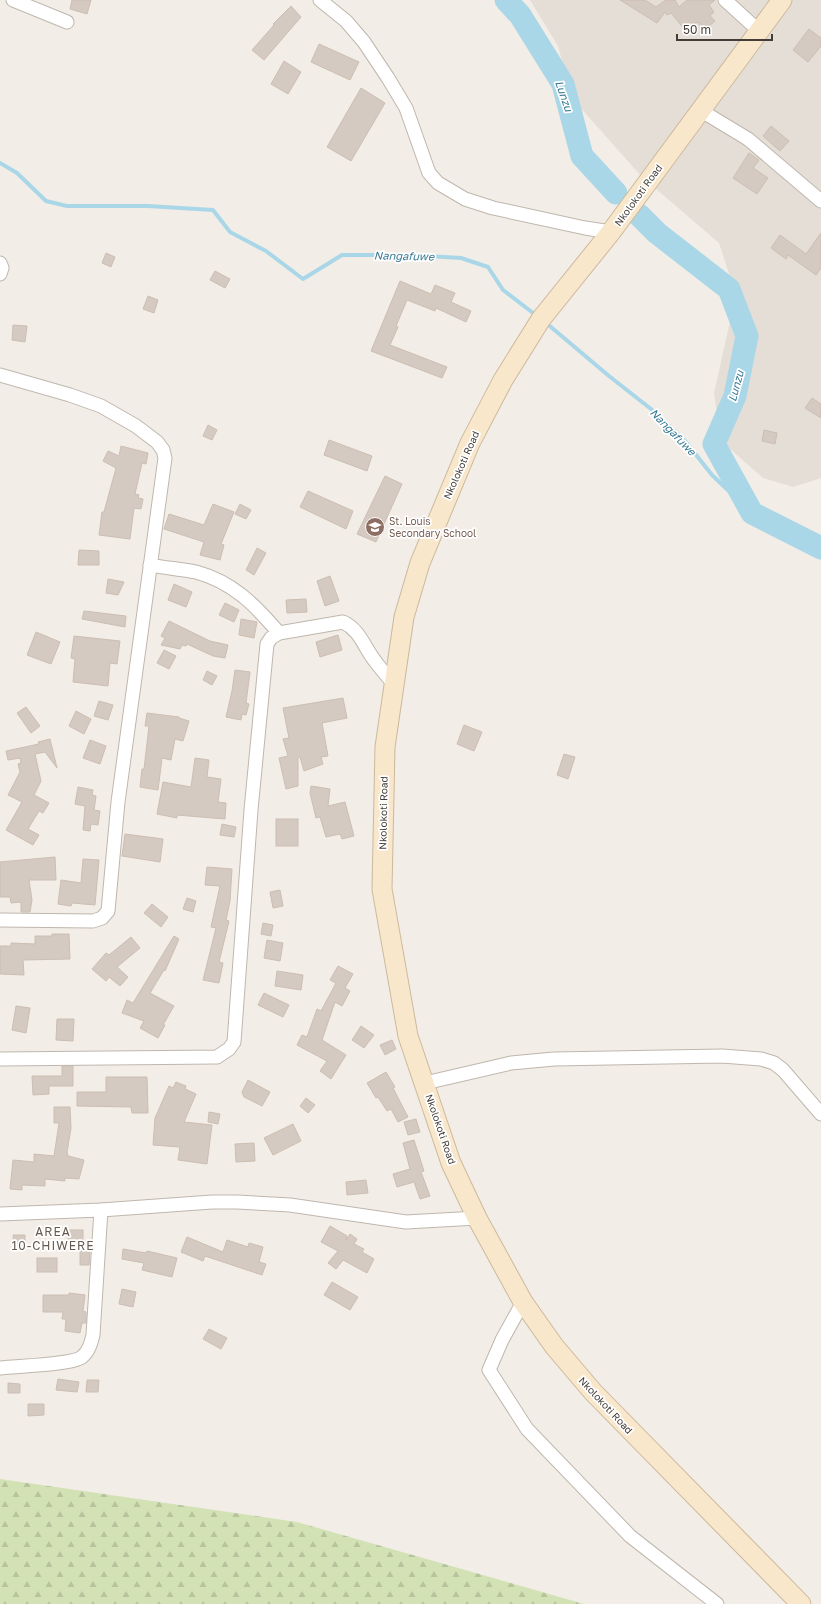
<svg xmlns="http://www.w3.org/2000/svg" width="821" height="1604" font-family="'Golos Text',sans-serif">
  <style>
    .residential { fill: #e5ded6 }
    .forest { fill: url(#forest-firs) }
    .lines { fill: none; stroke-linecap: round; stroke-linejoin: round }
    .stream { stroke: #aad7e8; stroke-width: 4 }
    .river { stroke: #aad7e8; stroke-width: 23 }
    .building { fill: #d5cac1; stroke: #ccbeb2 }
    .minor-casing { stroke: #bfb7ae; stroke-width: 15 }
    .secondary-casing { stroke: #ccb99c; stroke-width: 21 }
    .minor { stroke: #fff; stroke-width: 13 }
    .secondary { stroke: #f8e7cb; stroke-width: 19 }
    .labels { text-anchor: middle; stroke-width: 3.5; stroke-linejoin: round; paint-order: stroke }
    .street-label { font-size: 10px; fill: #443d37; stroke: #fff }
    .education-label { font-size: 10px; fill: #785e54; stroke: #fff; text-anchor: start }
    .water-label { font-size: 11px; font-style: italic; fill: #387a95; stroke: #fff }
    .quarter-label { font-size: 12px; letter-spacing: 1px; fill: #665a4f; stroke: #fff }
  </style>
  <defs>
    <pattern id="forest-firs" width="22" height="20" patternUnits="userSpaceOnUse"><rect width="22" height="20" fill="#d3e2b5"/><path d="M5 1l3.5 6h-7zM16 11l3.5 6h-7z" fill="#b6c39c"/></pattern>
  </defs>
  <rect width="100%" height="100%" fill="#f2ede7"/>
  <polygon class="residential" points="530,0 821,0 821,478 793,487 763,478 721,441 714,393 736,295 719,243 641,176 572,98 558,46"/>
  <polygon class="forest" points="0,1479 297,1522 584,1604 0,1604"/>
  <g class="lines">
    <g class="stream">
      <polyline points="0,163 17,173 46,201 67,206 148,206 213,210 230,232 266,251 303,279 342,255 410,255 461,258 488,267 503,290 537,316"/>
      <polyline points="545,322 609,376 651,409 686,442 712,475 752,513"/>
    </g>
    <g class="river">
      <polyline points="506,0 520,15 563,84 582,156 616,193"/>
      <polyline points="639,215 657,233 729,289 747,336 735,396 714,444 752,513 821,548"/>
    </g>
  </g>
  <g class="building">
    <polygon points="72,0 91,0 87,14 70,9"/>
    <polygon points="620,0 645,0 656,7 666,0 675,0 679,7 687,0 715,0 709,5 714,12 710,16 715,21 704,30 697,22 686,31 671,13 667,15 665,12 657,23"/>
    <polygon points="291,6 301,17 264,60 252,50 274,25 273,24"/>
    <polygon points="809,29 821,38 821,46 808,62 793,50"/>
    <polygon points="319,44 359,62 350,80 311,62"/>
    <polygon points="284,61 301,72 288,94 271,84"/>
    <polygon points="361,88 385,103 351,161 327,147"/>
    <polygon points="771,126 789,141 780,151 763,136"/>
    <polygon points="749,153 759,160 753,168 768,178 757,194 733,178"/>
    <polygon points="821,233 821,268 816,275 788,255 786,259 771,248 780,235 806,254"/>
    <polygon points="106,253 115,257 111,267 102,263"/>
    <polygon points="215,271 230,279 225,288 210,280"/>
    <polygon points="400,281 431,294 435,285 455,293 451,302 471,311 466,322 436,308 435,311 407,300 396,326 398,327 390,345 447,367 442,378 371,351"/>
    <polygon points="148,296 158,300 154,313 143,309"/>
    <polygon points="13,325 27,326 25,342 12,340"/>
    <polygon points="812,398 821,404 821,418 805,408"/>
    <polygon points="208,425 217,430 212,440 203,436"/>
    <polygon points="764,430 777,433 775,444 762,441"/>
    <polygon points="329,440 372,456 367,471 324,455"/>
    <polygon points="121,446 148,453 146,464 142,463 135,494 139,495 138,498 143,499 141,509 134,508 130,539 99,535 102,512 104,512 116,468 103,461 108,451 119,456"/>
    <polygon points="385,476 402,484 376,542 357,534"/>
    <polygon points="308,491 353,511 346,529 300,507"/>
    <polygon points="213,504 234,512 221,544 224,545 220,560 200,555 204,542 164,529 169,514 204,525"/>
    <polygon points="240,504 251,510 246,519 235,514"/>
    <polygon points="257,548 266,553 254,575 246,570"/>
    <polygon points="79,550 99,551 99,565 78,565"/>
    <polygon points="330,576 339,601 325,606 317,581"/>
    <polygon points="108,579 124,582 118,595 106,593"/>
    <polygon points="174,584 192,592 186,607 168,600"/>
    <polygon points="306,599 307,612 287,613 286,600"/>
    <polygon points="225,603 239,610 234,622 219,615"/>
    <polygon points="84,611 126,616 125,627 82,619"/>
    <polygon points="241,619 257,622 254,638 239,635"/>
    <polygon points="169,621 210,641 228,645 225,658 213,656 187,644 186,646 182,645 180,649 161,645 165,638 161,636"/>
    <polygon points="36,632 60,642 51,664 27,655"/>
    <polygon points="338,635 342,650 320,657 316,642"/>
    <polygon points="74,636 120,641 117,664 110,663 108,686 73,682 75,659 71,658"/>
    <polygon points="164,650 176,656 169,669 157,663"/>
    <polygon points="235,670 250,672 246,703 249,704 246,715 242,714 241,720 226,717 232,691"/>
    <polygon points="207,671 217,676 212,685 203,680"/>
    <polygon points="343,698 347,718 322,723 328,756 321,757 323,764 304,771 300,757 298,758 298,786 286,789 279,758 288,756 283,739 289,738 283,708"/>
    <polygon points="99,701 113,705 108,720 94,716"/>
    <polygon points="26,707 40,726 31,733 17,713"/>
    <polygon points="76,711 91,719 84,734 69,726"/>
    <polygon points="147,713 179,717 179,718 189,721 183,741 175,739 171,760 162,758 158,790 140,787 142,769 144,769 149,726 145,726"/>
    <polygon points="464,725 482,732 474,751 457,744"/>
    <polygon points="50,739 57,768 45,752 35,754 41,781 34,795 49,803 43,813 39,811 28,829 39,835 33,845 6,830 22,802 8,795 20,772 18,764 21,763 20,758 8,760 6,751 39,744 38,742"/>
    <polygon points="90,740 106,746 100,764 83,758"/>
    <polygon points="564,754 575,757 568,779 557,775"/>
    <polygon points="195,758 209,760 207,777 221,779 218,802 226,803 225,819 177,815 177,818 157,814 163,782 191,787"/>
    <polygon points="311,786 330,789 328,806 345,802 354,836 342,839 340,834 326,837 320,817 316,818 310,793"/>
    <polygon points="78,787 93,790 92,795 96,796 94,810 100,811 98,825 91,824 90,831 83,830 85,806 75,804"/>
    <rect x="276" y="819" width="22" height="27"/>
    <polygon points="222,824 236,827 234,837 220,835"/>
    <polygon points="125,834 163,839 160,862 122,856"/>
    <polygon points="55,857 56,880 29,880 32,900 30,912 21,912 21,902 11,903 10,897 0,897 0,862"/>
    <polygon points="83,859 99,860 95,905 72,903 71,906 58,904 61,880 81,883"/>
    <polygon points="207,867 232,869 230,901 226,920 229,921 219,962 223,963 219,983 203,980 216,928 211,927 220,886 205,885"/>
    <polygon points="280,890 283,906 273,908 270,892"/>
    <polygon points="187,898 196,901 193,912 183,909"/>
    <polygon points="152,904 168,917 161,927 144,913"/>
    <polygon points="263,923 273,925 271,936 261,934"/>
    <polygon points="52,934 69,934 70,959 23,960 24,975 0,974 0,946 11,946 11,943 35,944 35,936 52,936"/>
    <polygon points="174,936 179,939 165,971 164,970 150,993 174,1006 163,1025 165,1025 158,1038 140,1028 144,1021 122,1013 127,1000 133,1003"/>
    <polygon points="131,937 140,948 117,967 128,977 120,986 109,977 106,981 92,969 106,953 109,955"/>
    <polygon points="267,940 283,943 280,961 264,958"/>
    <polygon points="338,966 353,974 345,988 350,991 342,1006 335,1002 322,1040 346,1055 331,1079 320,1071 327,1061 297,1045 302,1035 307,1037 317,1009 321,1011 336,983 330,980"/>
    <polygon points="277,971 303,975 301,990 275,986"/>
    <polygon points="264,993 289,1005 283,1017 258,1005"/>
    <polygon points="16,1006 30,1008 26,1033 12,1030"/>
    <polygon points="57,1019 74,1019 73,1041 56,1040"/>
    <polygon points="361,1026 374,1035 364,1048 352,1040"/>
    <polygon points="392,1040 396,1049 385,1055 380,1045"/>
    <polygon points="62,1066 73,1066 73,1086 49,1086 49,1094 33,1095 32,1076 62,1076"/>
    <polygon points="386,1072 395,1087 393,1088 408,1117 398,1122 391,1109 387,1111 378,1097 376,1098 367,1083"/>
    <polygon points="106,1077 147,1077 148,1113 132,1113 131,1107 77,1106 77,1092 106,1092"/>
    <polygon points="248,1080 270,1092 262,1106 244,1097 242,1092"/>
    <polygon points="176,1082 186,1086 185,1089 196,1094 184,1122 212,1125 207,1164 178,1160 180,1147 153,1145 155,1118 169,1086 173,1088"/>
    <polygon points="306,1098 315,1105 308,1113 300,1106"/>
    <polygon points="54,1107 70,1107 71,1128 67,1152 68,1156 84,1160 79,1179 65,1178 65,1181 45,1179 45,1186 22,1185 22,1190 10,1189 13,1160 34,1162 34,1154 54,1156 59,1123 54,1123"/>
    <polygon points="209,1112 220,1114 218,1124 208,1122"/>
    <polygon points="416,1119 420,1132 408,1135 404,1122"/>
    <polygon points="293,1124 301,1141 273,1155 264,1138"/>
    <polygon points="414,1140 424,1171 421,1172 430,1196 420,1199 414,1182 397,1187 393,1174 410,1169 403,1143"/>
    <polygon points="254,1143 255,1161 236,1162 235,1144"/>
    <polygon points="366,1180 368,1193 347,1195 346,1182"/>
    <polygon points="330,1226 347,1236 346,1240 350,1234 357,1239 354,1244 364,1249 362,1252 374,1259 367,1273 343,1260 336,1269 328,1263 338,1251 321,1242"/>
    <rect x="68" y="1230" width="15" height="13"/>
    <polygon points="13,1235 25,1235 25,1246 14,1246"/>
    <polygon points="187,1237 223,1252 227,1240 248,1247 249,1243 263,1247 259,1262 266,1264 262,1275 205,1256 203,1261 181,1252"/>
    <polygon points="123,1249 146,1253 147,1251 177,1258 172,1277 142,1270 144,1263 122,1259"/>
    <polygon points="80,1251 90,1251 89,1265 80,1265"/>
    <rect x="37" y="1258" width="20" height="14"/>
    <polygon points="332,1282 358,1297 350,1310 324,1295"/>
    <polygon points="122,1289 136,1292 133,1307 119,1304"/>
    <polygon points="69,1293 85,1295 83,1311 86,1312 86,1323 82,1323 80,1333 65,1331 66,1319 62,1319 63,1312 43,1312 43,1295 69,1295"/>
    <polygon points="209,1329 227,1338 221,1349 203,1339"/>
    <polygon points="58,1379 79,1382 77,1392 56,1390"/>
    <polygon points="87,1380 99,1380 98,1392 86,1392"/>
    <polygon points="8,1383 20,1384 20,1393 8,1393"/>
    <polygon points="28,1404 44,1404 44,1415 28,1416"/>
  </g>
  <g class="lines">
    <defs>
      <g id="minor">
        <polyline points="13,0 67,22"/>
        <polyline points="320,0 346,21 364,42 388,78 406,108 429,173 438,183 465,199 493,208 585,228 611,232"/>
        <polyline points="725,0 759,31"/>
        <polyline points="700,110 748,139 821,201"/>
        <polyline points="0,263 2,268 0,274"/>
        <polyline points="0,375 70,395 101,406 136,426 157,442 163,450 165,458 118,802 108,911 102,918 93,921 0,920"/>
        <path d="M150,565c15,3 31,4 46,7 37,10 59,33 83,61"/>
        <path d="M0,1059l217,-2 12,-8 5,-7 17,-232 16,-166 4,-6 8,-5 64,-11c17,8 21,25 32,39 5,7 12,15 18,22"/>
        <polyline points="425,1083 511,1063 554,1059 722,1056 761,1059 774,1063 783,1070 821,1114"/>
        <polyline points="0,1214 101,1210 212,1202 237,1202 290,1205 406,1222 477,1218"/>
        <polyline points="523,1302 502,1340 489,1370 527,1429 630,1536 717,1604"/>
        <path d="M0,1368c16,-2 71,-3 82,-11 7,-6 9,-14 11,-22l8,-125"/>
      </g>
      <polyline id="secondary" points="782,0 611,232 541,319 503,380 470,443 420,563 404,617 385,747 382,889 408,1036 451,1163 477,1218 523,1302 554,1346 593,1392 801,1604"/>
    </defs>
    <use href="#minor" class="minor-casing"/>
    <use href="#secondary" class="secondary-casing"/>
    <use href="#minor" class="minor"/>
    <use href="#secondary" class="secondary"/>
  </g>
  <defs>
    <symbol id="school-disc" viewBox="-11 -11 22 22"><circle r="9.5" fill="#8d6e63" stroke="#fff"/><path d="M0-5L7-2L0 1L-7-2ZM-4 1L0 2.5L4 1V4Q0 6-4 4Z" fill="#fff"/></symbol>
  </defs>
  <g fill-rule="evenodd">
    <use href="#school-disc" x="364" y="516" width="22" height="22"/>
  </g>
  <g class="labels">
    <g class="street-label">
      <text transform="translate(638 195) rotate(-54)" y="4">Nkolokoti Road</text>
      <text transform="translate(461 465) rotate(-66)" y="4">Nkolokoti Road</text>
      <text transform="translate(383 813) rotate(-89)" y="4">Nkolokoti Road</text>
      <text transform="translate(441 1129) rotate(71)" y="4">Nkolokoti Road</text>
      <text transform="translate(606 1405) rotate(47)" y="4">Nkolokoti Road</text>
    </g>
    <g class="education-label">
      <text x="389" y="525">St. Louis<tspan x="389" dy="12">Secondary School</tspan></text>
    </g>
    <g class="water-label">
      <text transform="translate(564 96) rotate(71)" y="4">Lunzu</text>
      <text transform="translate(404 256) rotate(1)" y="4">Nangafuwe</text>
      <text transform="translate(736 386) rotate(-75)" y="4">Lunzu</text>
      <text transform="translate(673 432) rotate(46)" y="4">Nangafuwe</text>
    </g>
    <g class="quarter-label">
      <text x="53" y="1236">AREA<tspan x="53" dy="14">10-CHIWERE</tspan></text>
    </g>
  </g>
  <path d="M677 34v6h95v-6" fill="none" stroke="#443d37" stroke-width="2"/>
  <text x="683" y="34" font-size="12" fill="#443d37" stroke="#ffffff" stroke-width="3" paint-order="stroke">50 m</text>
</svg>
